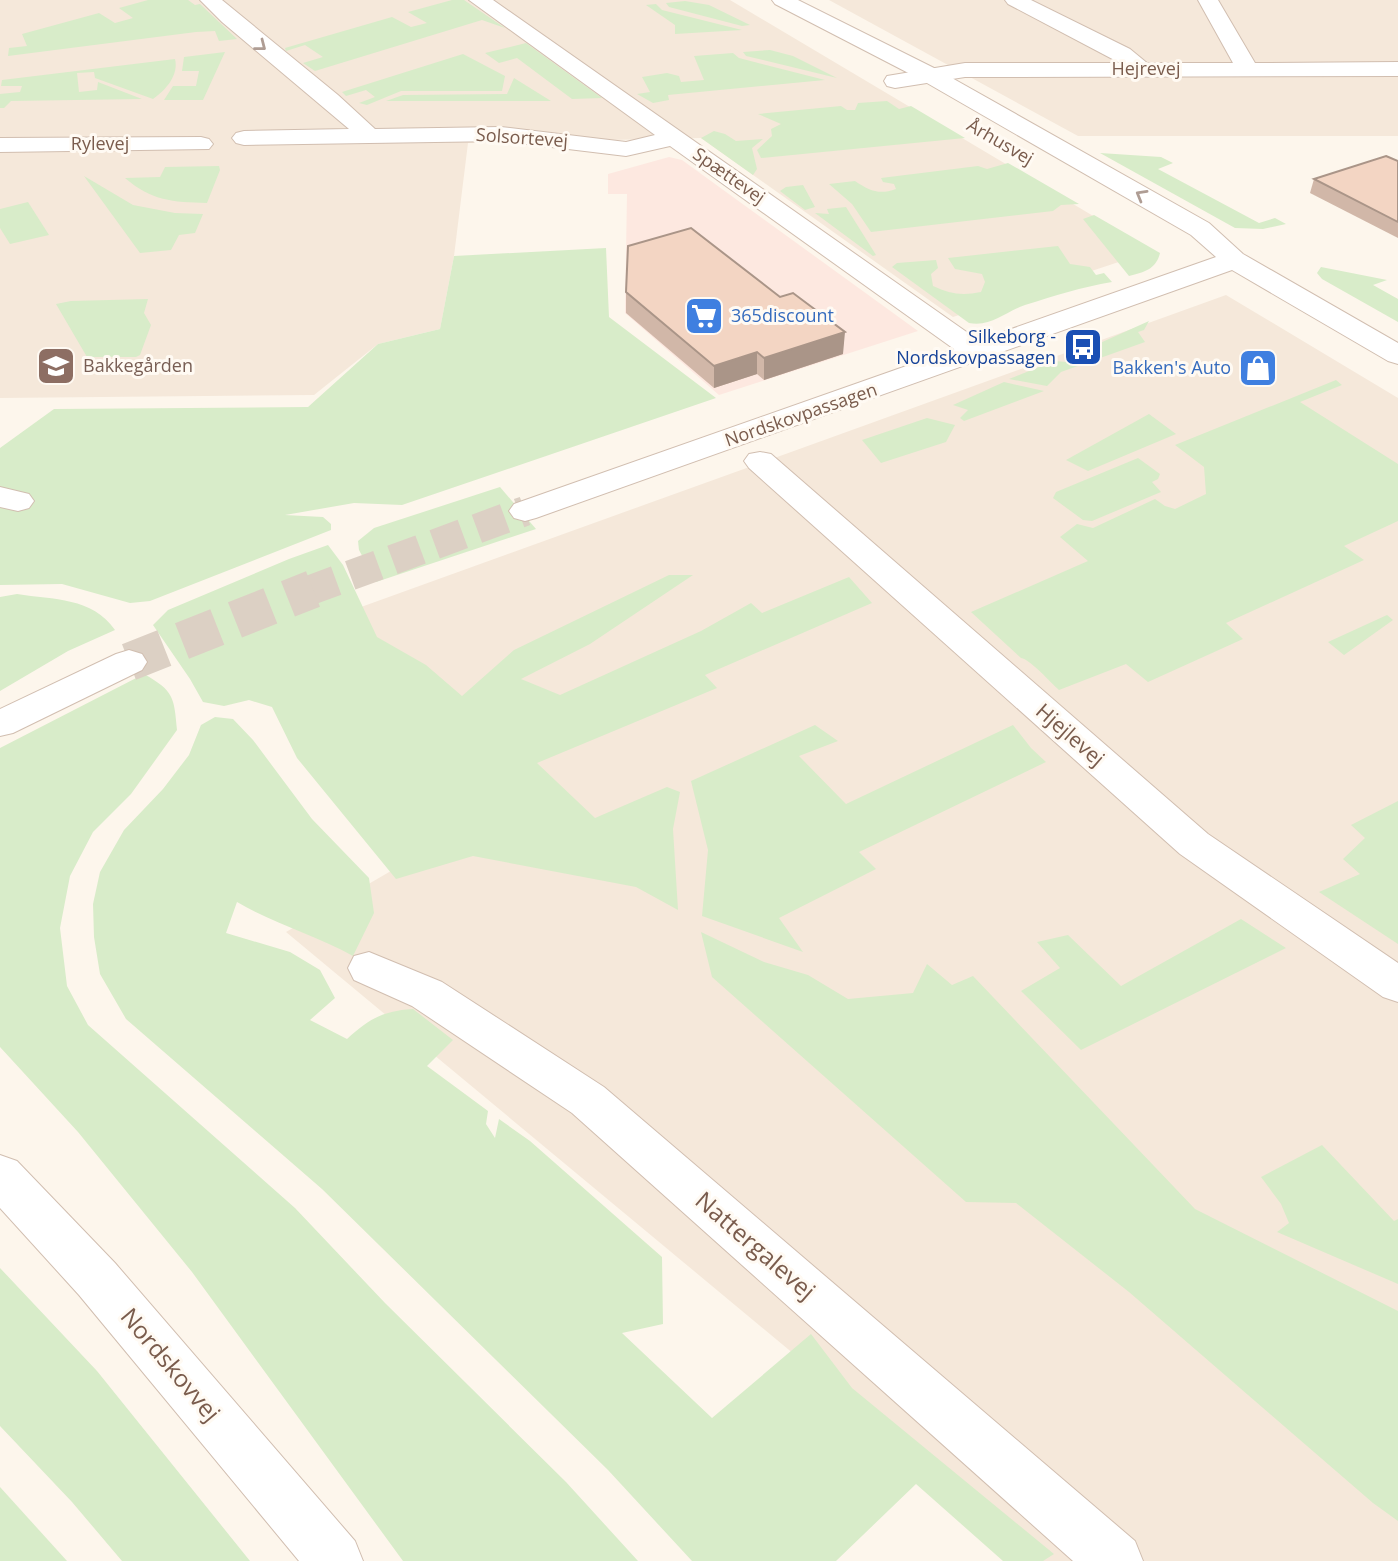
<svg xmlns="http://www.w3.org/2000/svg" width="1398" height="1561" font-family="'Open Sans',sans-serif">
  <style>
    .residential { fill: #f5e8da }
    .commercial { fill: #fde8e0 }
    .green { fill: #d8ecc9 }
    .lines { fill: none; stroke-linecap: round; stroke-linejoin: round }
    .tertiary-tunnel-far1 { stroke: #dcd0c4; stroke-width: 30; stroke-dasharray: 30 15; stroke-linecap: butt }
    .tertiary-tunnel { stroke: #dcd0c4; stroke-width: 38; stroke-dasharray: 38 19; stroke-linecap: butt }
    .minor-casing { stroke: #d1beb0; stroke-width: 2 }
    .tertiary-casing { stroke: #d1beb0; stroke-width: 2 }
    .minor { fill: #fff; fill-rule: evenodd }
    .tertiary { fill: #fff; fill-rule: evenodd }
    .wall { fill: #d1b7a8 }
    .shaded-wall { fill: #aa9588 }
    .building { fill: #f3d5c3; stroke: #aa9588; stroke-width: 2 }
    .oneway { stroke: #af9d94 }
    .labels { text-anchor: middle; stroke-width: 6; stroke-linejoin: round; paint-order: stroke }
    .far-street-label { font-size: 18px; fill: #7a5c4d; stroke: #fffaf3 }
    .far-shop-label { font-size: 18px; fill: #366cbe; stroke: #fffaf3; text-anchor: start }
    .far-transit-label { font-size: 18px; fill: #164399; stroke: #fffaf3; text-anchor: end }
    .far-education-label { font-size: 18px; fill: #785e54; stroke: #fffaf3; text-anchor: start }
    .street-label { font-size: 21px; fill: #7a5c4d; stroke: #fffaf3 }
    .near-street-label { font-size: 24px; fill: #7a5c4d; stroke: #fffaf3 }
  </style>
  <rect width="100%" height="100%" fill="#fdf6ec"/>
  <g class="residential">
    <polygon points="0,0 730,0 1152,251 953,317 701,138 468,143 454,256 440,329 378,344 314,395 0,398"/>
    <polygon points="829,0 1398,0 1398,136 1078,136"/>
    <polygon points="1226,295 1398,398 1398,1561 1043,1561 286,932 520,796 350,611"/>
  </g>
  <polygon class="commercial" points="669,157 682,160 918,331 719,395 625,313 627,194 608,194 608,174"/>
  <g class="green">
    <polygon points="148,0 188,0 195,5 200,4 237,39 219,41 215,31 196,32 8,56 9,48 27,46 22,34 99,13 115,23 133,18 119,8"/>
    <polygon points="452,0 464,0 505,28 482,20 315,71 303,63 323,57 305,45 286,51 285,48 392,17 411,27 427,23 408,12"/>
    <polygon points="685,1 709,5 750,25 742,26 669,7 666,3"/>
    <polygon points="656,4 662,10 742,30 675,34 675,25 646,5"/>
    <polygon points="526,43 602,98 572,99 517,58 499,63 485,53"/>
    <polygon points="770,50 793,56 837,78 746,56 743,52"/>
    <polygon points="225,52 203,100 164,100 173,86 196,86 199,71 182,71 184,57"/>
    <polygon points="733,53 739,58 825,80 668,95 669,100 653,103 637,94 650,92 642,77 667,73 679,76 681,82 704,80 694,56"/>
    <polygon points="463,54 505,76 502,91 401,91 367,105 359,103 375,97 366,90 346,96 342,92"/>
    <path d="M175,59c4,16 -9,31 -22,40l-58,-21 -1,-6 -17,1 2,19 18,-2 1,-8 44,17 -131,2 -7,7h-4v-14l20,-2 2,-6h-21l1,-6z"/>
    <polygon points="514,78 551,101 386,101 403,95 507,94"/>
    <polygon points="887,101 899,109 911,106 965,138 761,158 757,150 772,136 771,129 781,124 758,114 841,106 847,110 855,110 858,103"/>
    <polygon points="714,131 725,134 736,141 763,139 752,148 757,169 753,175 701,138"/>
    <polygon points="1100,153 1161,157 1173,163 1158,169 1259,223 1275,218 1286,224 1263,229 1235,228"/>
    <path d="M1008,163l71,41 -18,1 -8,6 -182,21 -19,-28 -23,-20 26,-3c15,10 24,14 41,8l-2,-5 -11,-2 -2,-4 97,-12 9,3z"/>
    <path d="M219,166l1,4 -13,33c-35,-1 -55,-2 -82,-25l35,-1 5,-10z"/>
    <polygon points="84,176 133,205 175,213 203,214 195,233 179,235 171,250 140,253"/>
    <polygon points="803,185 815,207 805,210 780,191 786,187"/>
    <polygon points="28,202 49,235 10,244 0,228 0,209"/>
    <polygon points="846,207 876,255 873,256 815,213 829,214 827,209"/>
    <path d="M1094,215l66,38c-4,16 -15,19 -31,23l-46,-57z"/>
    <path d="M1058,246l12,18 20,3 6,8 8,-2 8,9c-30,5 -58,14 -87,23 -20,7 -33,22 -56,18l-77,-56 5,-4 39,-3 2,8 -7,6 2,12c17,8 29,10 48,6l4,-10 -3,-8 -27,-5 -7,-11z"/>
    <polygon points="606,248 609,317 716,398 402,505 354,503 285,515 323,517 331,524 331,530 150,601 130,603 62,584 0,585 0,448 54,409 308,407 378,344 440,329 454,256"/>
    <polygon points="1321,267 1387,280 1373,285 1398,299 1398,322 1322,279 1317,273"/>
    <polygon points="148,299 144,313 151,325 140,355 136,357 87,357 56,304 71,301"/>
    <polygon points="1149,321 1144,330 1138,332 1145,342 1061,372 1047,386 1009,379 1054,361 1067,362 1099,349 1100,343"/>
    <path d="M1336,380l6,5 -42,17 98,62v57l-54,25 20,14 -138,63 17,16 -95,43 -22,-18 -67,26c-9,-8 -28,-30 -38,-32l-50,-46 117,-51 -28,-24 17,-13 16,4 62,-29 10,7 10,3 31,-15 -2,-27 -29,-22z"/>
    <polygon points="1004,382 1044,391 964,421 960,418 968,410 953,405"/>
    <polygon points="1149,414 1176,434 1088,471 1066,460"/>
    <polygon points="927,418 955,425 946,442 881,463 862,440"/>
    <polygon points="1138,458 1160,474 1158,479 1152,482 1161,492 1092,521 1083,520 1053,498 1056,492"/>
    <polygon points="500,487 536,529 376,582 359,550 358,541 374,528"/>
    <polygon points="328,545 343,565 377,637 426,665 462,696 514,650 669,575 693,575 590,644 521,679 560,695 701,631 751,603 762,613 849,577 872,603 705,675 717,688 537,763 595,818 667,787 680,792 673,829 678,910 636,887 473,856 396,879 297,758 272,707 249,700 224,706 203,702 190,679 153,625 168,610 289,559"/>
    <path d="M17,594c37,6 75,3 98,36l-47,21 -68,40v-94z"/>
    <polygon points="1387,615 1393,620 1344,655 1328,642"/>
    <path d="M144,674c30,17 30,23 33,56l-46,64 -38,38 -23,44 -10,52 7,58 21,39 207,183 90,95 181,179 72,79h-235l-211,-289 -114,-140 -78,-85v-299z"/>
    <path d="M215,717l18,2 20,21 59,79 57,59 5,35 -21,43c-38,-21 -79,-32 -116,-54l-11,31 64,19 30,18 15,28 -25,22 37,19c22,-20 35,-28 66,-30l40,31 -26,26 61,45 -2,13 9,14 4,-19 31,22 132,116 1,67 -41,9 90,85 99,-84 41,54 202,166 -11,7h-40l-87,-77 -80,77h-144l-84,-91 -286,-281 -196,-170 -26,-45 -6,-37 -1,-33 7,-32 24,-42 39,-41 26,-34 12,-30z"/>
    <polygon points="815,725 838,741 799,756 846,804 1013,725 1031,748 1046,762 859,852 876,869 779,918 803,952 702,916 708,850 691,781"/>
    <polygon points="1398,801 1398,944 1319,892 1360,874 1343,859 1365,838 1351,825"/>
    <polygon points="1241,919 1286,948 1081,1050 1021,991 1060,968 1037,942 1068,935 1121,986"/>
    <polygon points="701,932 764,962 808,975 848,999 913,993 927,964 952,985 973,976 1195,1209 1398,1311 1398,1521 1373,1503 1129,1292 1016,1203 966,1202 712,977"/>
    <polygon points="1322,1145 1394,1221 1398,1219 1398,1284 1277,1232 1289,1223 1281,1204 1261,1177"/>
    <polygon points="0,1268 97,1371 250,1561 122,1561 72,1502 0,1426"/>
    <polygon points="0,1487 67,1561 0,1561"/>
  </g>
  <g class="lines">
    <polyline class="tertiary-tunnel-far1" points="308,591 525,511"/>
    <polyline class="tertiary-tunnel" points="129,662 313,589"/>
    <defs>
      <g id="minor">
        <polygon points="200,0 222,0 338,95 375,129 501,127 626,142 655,135 469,0 493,0 988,347 992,353 988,359 978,362 968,359 670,146 626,156 501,141 244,145 236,143 232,138 236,133 244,131 349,129 222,22"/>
        <polygon points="1005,0 1031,0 1130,49 1147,63 1233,63 1198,0 1218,0 1255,63 1398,62 1398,76 965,77 895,88 887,86 884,81 887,76 965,63 1120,63 1008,4"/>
        <polygon points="201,137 209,139 213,144 209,149 0,152 0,138"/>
        <polygon points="760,452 771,454 1208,834 1398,963 1398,1002 1383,997 1180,854 749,468 744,461 749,454"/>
        <polygon points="0,487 29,494 34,501 29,508 18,511 0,507"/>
        <polygon points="369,952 442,982 604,1087 1135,1541 1143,1561 1073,1561 572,1113 412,1006 354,980 348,968 354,956"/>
      </g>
      <g id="tertiary">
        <polygon points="772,0 798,0 936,69 1209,223 1243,254 1398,343 1398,364 1388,361 1232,270 536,518 525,521 514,518 509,511 514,504 1216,257 1191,235 920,79 775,4"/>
        <polygon points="129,650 142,654 147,662 142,670 13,733 0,736 0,709 116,654"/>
        <polygon points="0,1155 17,1161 115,1263 355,1541 363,1561 299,1561 79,1295 0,1208"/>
      </g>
    </defs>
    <use href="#minor" class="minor-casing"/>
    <use href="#tertiary" class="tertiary-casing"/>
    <use href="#minor" class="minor"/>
    <use href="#tertiary" class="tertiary"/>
  </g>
  <g class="wall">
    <polygon points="1398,161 1398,238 1310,193 1314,179"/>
    <polygon points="626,292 843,354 764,380 757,374 714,388 626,313"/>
  </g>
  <g class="shaded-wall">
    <polygon points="845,332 843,354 764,380 764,358"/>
    <polygon points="757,352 757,374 714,388 714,366"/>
  </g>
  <g class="building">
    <polygon points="1386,156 1398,161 1398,222 1314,179"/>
    <polygon points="691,228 780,297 793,293 845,332 764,358 757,352 714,366 626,292 628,246"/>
  </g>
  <defs><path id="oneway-chevron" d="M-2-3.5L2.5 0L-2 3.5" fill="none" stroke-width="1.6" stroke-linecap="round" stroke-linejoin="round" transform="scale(1.75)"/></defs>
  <g class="oneway">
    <use href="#oneway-chevron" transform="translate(261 46) rotate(38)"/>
    <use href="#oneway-chevron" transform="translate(1141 195) rotate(-150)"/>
  </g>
  <defs>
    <symbol id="supermarket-square" viewBox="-11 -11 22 22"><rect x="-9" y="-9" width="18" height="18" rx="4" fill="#3f7fe0" stroke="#fffaf3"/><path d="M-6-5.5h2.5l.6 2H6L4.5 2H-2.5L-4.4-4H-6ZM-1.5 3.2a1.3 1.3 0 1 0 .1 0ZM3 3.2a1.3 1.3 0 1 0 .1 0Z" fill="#fff"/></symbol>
    <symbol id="bus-square" viewBox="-11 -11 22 22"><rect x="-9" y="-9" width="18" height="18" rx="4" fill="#1a4fb4" stroke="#fffaf3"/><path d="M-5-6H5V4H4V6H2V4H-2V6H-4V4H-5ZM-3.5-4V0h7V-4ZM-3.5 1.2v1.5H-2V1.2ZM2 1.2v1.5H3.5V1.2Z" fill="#fff"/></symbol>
    <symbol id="school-square" viewBox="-11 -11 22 22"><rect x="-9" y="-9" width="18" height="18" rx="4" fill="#8d6e63" stroke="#fffaf3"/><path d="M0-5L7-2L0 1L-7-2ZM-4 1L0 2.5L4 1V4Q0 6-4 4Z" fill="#fff"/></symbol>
    <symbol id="shop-square" viewBox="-11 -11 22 22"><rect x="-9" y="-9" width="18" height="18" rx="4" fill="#3f7fe0" stroke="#fffaf3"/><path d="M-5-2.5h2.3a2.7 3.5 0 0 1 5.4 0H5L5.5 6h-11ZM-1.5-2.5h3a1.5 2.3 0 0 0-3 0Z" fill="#fff"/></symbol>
  </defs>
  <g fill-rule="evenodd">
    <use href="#supermarket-square" x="682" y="294" width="44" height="44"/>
    <use href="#bus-square" x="1061" y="325" width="44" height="44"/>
    <use href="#school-square" x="34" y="344" width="44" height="44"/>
    <use href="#shop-square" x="1236" y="346" width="44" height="44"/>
  </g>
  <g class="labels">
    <g class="far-street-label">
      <text x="1146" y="75">Hejrevej</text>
      <text transform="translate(522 138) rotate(4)" y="6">Solsortevej</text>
      <text transform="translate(1000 142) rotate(30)" y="6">Århusvej</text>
      <text x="100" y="150">Rylevej</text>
      <text transform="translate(729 176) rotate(35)" y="6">Spættevej</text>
      <text transform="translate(801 415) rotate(-19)" y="6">Nordskovpassagen</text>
    </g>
    <g class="far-shop-label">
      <text x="731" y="322">365discount</text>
      <text x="1231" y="374" text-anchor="end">Bakken's Auto</text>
    </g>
    <g class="far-transit-label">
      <text x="1056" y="343">Silkeborg -<tspan x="1056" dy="21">Nordskovpassagen</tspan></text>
    </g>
    <g class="far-education-label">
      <text x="83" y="372">Bakkegården</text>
    </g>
    <g class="street-label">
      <text transform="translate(1070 735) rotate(41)" y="7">Hjejlevej</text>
    </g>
    <g class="near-street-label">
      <text transform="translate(755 1246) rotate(41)" y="8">Nattergalevej</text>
      <text transform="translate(170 1365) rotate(50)" y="8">Nordskovvej</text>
    </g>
  </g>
</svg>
